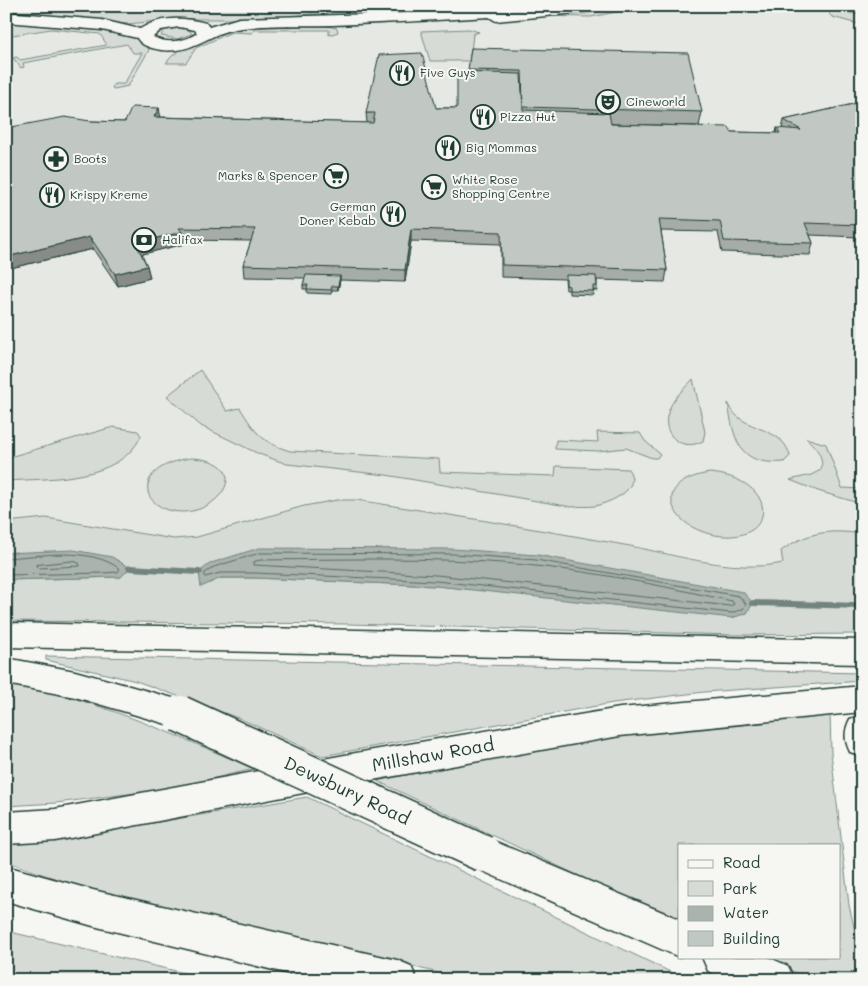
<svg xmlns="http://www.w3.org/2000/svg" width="868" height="986" font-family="Mali,sans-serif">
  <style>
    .built { fill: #e6e8e4 }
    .green { fill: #d6dbd6; stroke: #7a8c85; fill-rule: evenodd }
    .water { fill: #aab3ae; stroke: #72847d }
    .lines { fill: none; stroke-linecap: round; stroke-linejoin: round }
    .shore { stroke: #576c65; stroke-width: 1 }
    .stream { fill: #72847d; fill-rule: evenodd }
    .minor-casing { stroke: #1f3d34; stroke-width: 3 }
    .primary-casing { stroke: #1f3d34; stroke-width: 3 }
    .trunk-casing { stroke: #1f3d34; stroke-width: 3 }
    .minor { fill: #f6f6f2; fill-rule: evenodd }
    .primary { fill: #f6f6f2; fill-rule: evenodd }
    .trunk { fill: #f6f6f2; fill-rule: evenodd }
    .primary-bridge-casing { stroke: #1f3d34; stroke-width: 39; stroke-linecap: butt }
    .primary-bridge { stroke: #f6f6f2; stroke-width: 36 }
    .wall { fill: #a6aca8; stroke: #1f3d34 }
    .shaded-wall { fill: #878c88; stroke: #1f3d34 }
    .building { fill: #c1c8c3; stroke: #1f3d34 }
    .labels { text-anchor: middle; stroke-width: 4; stroke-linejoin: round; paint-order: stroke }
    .far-poi-label { font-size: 12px; fill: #1f3d34; stroke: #f6f6f2; text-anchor: start }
    .near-street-label { font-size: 18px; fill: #1f3d34; stroke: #f6f6f2 }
  </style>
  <rect width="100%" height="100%" fill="#f6f6f2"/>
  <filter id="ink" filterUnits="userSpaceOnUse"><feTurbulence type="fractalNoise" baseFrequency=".02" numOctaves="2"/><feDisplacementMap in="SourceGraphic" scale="10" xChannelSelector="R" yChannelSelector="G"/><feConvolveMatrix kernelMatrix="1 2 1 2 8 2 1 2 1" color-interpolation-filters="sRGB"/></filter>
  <g filter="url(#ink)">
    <polygon class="built" points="551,6 862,6 862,557 746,566 712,562 620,544 240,525 197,537 174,539 46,518 6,522 6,13 128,24 176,19 270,19 310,14 473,7 477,12"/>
    <g class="green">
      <polygon points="6,6 551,6 477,12 473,7 379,12 378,14 373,15 310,14 270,19 176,19 128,24 6,13"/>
      <polygon points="636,8 591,17 534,16"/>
      <polygon points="832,11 862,12 862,25 832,17 829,14"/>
      <polygon points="6,22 108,31 129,35 146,43 149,50 128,86 114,89 112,88 114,84 124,84 142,53 133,53 127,44 23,63 24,67 21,68 13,58 17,57 20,60 107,45 100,34 51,29 6,36"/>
      <polygon points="327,26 337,28 338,32 329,35 329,30 254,30 252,33 232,32 196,48 186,63 166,63 172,56 180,50 228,31 255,27"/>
      <polygon points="178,27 188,28 192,34 177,39 161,36 164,30"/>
      <polygon points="469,29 479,32 473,34 470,61 430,61 421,31"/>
      <path d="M200,370l27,41 13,-3c16,25 21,34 50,43l149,8 1,13 115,4 1,-10 72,3c15,20 -17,33 -33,37 -7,1 -16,0 -23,1l-186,-32 -99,-11 -28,-10 -58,-28 -34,-30z"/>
      <path d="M693,379l12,53 -2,9c-22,12 -44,-8 -34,-31 4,-12 16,-22 24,-31z"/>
      <path d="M728,403c3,4 5,10 9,13 17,15 47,14 53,40l-6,6c-46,4 -50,-22 -56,-59z"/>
      <path d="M113,427l25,4 3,5c-21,46 -92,42 -135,45v-23z"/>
      <polygon points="597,432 640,433 645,441 660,454 657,458 652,458 626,448 598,451 555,449 556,440 598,442"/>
      <path d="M806,438l20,6 16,44 20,1v15l-44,-13 -28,-11 21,-5 10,-5c3,-15 -5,-22 -15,-32z"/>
      <path d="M191,458c73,3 20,71 -28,50 -7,-4 -13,-8 -15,-16 -4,-23 27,-32 43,-34z"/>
      <path d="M711,473c73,8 65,76 -1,61 -12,-3 -24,-9 -32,-19 -20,-27 12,-40 33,-42z"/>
      <path d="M337,500h20c87,14 175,28 262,44 53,9 110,30 164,19l-2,-12c25,-19 49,-22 81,-17v100l-126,1 -388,-11 -342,-3v-41l115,-3 9,-9 -115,-16 -9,1v-31l40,-4 128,21 23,-2 107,-31zM537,555l216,48 -6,10 -311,-27 -181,-8h-34z"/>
      <polygon points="46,656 862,673 862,681 704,692 613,703 322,756 241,719 136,681 46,660"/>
      <path d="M6,681c86,17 168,53 248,88l-87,20 -111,14 -50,3z"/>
      <polygon points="830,711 831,753 849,905 862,962 862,980 816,980 754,957 839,957 839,845 679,845 679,923 377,781 521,751 634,730"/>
      <polygon points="307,797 687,980 470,980 97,894 6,861 6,841 123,828"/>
      <polygon points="6,931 214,980 6,980"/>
    </g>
    <g class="water">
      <polygon points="259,548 453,549 537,555 743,592 753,603 747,613 732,618 436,586 255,578 221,578 201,587 199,572 211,563"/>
      <polygon points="73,550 112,557 130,568 121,577 6,580 6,553"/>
    </g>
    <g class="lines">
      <g class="shore">
        <polygon points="260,553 453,554 536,560 739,596 746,604 743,609 731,613 436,581 255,573 220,573 205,577 205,573 214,567"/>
        <path d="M6,558c35,-2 84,-12 114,11l-2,3 -15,1 -97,2"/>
        <path d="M261,560c100,-1 201,-4 300,9 57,7 114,20 171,32l2,3 -4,2 -294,-31 -182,-10v-3z"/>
        <polygon points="73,561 79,563 80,566 39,568 36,565"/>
      </g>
      <g class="stream">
        <polygon points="130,565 199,569 202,570 203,572 202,574 199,575 130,571 127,570 126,568 127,566"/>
        <polygon points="753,600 862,603 862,609 753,606 750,605 749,603 750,601"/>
      </g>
      <defs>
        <g id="minor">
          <path d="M553,6h59l-7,4 -109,11 -7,-4c-52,3 -104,6 -156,8 -30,1 -61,-1 -91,3 -35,3 -50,31 -90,20 -6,-2 -12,-4 -15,-10l-35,-8 -96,-8v-10l96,8 38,9c21,-13 43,-12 66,-6l3,4 30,-9 169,-5 83,-6 26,3zM179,27l16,3 2,3c-12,9 -31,11 -44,4l8,-7z"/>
          <polygon points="825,6 862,6 862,13 832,10"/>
        </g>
        <g id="primary">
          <polygon points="6,658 75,671 180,700 192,704 197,714 192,724 180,728 75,697 6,684"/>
          <path d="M862,715v41l-12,-4c-6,-12 -6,-21 0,-33z"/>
          <polygon points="484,837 679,919 679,957 471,866 466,854 471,842"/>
          <polygon points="6,866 93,890 397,960 411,966 417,980 314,980 93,926 6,901"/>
          <polygon points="702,957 768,957 788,966 794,980 728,980 708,971"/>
        </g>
        <g id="trunk">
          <polygon points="6,623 862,640 862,664 6,647"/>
          <polygon points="862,686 862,712 620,736 350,784 55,841 6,844 6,812 55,809 350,754 620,708"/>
        </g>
      </defs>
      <use href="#minor" class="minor-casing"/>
      <use href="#primary" class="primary-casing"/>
      <use href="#trunk" class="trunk-casing"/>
      <use href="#minor" class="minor"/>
      <use href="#primary" class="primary"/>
      <use href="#trunk" class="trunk"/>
      <defs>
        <polyline id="primary-bridge" points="180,714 484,854"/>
      </defs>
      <use href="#primary-bridge" class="primary-bridge-casing"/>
      <use href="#primary-bridge" class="primary-bridge"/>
    </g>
    <polygon class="wall" points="471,48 702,112 699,126 611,124 731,132 776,133 777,128 782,129 784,120 862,102 862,244 859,237 810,235 813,243 810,255 722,252 718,232 661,231 667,270 665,282 597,280 597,291 593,290 593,295 569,294 569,290 566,290 565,279 501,277 501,244 411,241 405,282 340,280 338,290 332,290 331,294 307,293 307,289 303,289 303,285 305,278 244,277 243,265 251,241 183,240 184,244 142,254 147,266 150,278 118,286 93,249 6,269 6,128 90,121 125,122 159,108 160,117 367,123 366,113 436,108 457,108 468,73"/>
    <g class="shaded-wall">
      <polygon points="159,108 161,119 154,117"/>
      <polygon points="411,229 411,241 405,282 405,270"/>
      <polygon points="182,232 184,244 139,255 136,243"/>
      <polygon points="90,237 93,249 6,269 6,257"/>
      <polygon points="147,266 150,278 118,286 115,274"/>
      <polygon points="340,276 340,280 338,290 338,286"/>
    </g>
    <g class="building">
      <polygon points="471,48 688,53 702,112 523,107 522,71 468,70"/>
      <polygon points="422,53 436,108 457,108 457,72 521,74 523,110 609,113 611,124 729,127 731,132 780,133 777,128 801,130 784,120 862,102 862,225 805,223 813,243 724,241 720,221 659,219 667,270 502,265 501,232 411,229 405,270 243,265 255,229 179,228 182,232 136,243 147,266 115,274 90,237 6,257 6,128 65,117 90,121 125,122 132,107 159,108 154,117 373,123 375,113 366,113 379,55"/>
      <polygon points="306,275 340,276 338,286 332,286 331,290 307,289 308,285 303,285"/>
      <polygon points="566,275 596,276 597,286 593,286 593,291 569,290 569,286 566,285"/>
    </g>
  </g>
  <defs>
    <symbol id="restaurant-ring" viewBox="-11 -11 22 22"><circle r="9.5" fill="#f6f6f2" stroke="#1f3d34" stroke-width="1.5"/><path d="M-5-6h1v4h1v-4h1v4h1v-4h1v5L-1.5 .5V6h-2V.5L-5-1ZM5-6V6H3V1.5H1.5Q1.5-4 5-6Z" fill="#1f3d34"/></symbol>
    <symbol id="theatre-ring" viewBox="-11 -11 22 22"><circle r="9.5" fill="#f6f6f2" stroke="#1f3d34" stroke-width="1.5"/><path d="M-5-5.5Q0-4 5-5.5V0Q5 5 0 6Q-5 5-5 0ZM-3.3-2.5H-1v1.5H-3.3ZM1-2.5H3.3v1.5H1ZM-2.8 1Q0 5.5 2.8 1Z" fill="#1f3d34"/></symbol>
    <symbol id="pharmacy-ring" viewBox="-11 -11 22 22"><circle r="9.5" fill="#f6f6f2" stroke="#1f3d34" stroke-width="1.5"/><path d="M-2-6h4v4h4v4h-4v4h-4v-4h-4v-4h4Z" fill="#1f3d34"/></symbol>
    <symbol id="supermarket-ring" viewBox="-11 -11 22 22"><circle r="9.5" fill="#f6f6f2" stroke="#1f3d34" stroke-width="1.5"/><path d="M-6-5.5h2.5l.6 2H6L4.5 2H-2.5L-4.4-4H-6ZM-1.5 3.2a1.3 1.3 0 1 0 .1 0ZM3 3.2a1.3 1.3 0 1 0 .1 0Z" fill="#1f3d34"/></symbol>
    <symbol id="bank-ring" viewBox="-11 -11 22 22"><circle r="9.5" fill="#f6f6f2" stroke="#1f3d34" stroke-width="1.5"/><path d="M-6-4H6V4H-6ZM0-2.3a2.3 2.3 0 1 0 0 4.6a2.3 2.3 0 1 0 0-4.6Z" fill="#1f3d34"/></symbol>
  </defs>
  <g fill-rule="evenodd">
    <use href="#restaurant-ring" x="388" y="59" width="28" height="28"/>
    <use href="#theatre-ring" x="594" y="88" width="28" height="28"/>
    <use href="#restaurant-ring" x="469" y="103" width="28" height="28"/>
    <use href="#restaurant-ring" x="434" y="134" width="28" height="28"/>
    <use href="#pharmacy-ring" x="42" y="145" width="28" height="28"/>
    <use href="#supermarket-ring" x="322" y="162" width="28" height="28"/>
    <use href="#supermarket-ring" x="420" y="173" width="28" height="28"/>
    <use href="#restaurant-ring" x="38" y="181" width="28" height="28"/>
    <use href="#restaurant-ring" x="379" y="200" width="28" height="28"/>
    <use href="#bank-ring" x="130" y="226" width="28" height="28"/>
  </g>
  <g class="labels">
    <g class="far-poi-label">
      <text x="420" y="77">Five Guys</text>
      <text x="626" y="106">Cineworld</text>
      <text x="500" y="121">Pizza Hut</text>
      <text x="466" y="152">Big Mommas</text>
      <text x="74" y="163">Boots</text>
      <text x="318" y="180" text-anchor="end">Marks &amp; Spencer</text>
      <text x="452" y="184">White Rose<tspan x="452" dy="14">Shopping Centre</tspan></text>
      <text x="70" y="199">Krispy Kreme</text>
      <text x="376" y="211" text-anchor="end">German<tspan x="376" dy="14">Doner Kebab</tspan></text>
      <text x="162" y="244">Halifax</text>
    </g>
    <g class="near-street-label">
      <text transform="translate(433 755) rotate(-10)" y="6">Millshaw Road</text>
      <text transform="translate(347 791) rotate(25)" y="6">Dewsbury Road</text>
    </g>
  </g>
  <rect width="868" height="986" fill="none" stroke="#f6f6f2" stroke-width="25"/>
  <rect x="12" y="12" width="843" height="961" fill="none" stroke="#1f3d34" stroke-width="2" filter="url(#ink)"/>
  <rect x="678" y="844" width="162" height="115" fill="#f6f6f2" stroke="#a0aca6"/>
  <rect x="688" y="860" width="25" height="8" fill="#f6f6f2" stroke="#a0aca6"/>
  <text x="723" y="868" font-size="15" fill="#1f3d34">Road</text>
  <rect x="688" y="881" width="25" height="15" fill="#d6dbd6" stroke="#a0aca6"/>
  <text x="723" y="894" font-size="15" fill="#1f3d34">Park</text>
  <rect x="688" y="906" width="25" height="15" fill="#aab3ae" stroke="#a0aca6"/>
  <text x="723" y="918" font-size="15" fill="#1f3d34">Water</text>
  <rect x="688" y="931" width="25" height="15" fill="#c1c8c3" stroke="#a0aca6"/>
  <text x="723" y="944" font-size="15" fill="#1f3d34">Building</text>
</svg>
